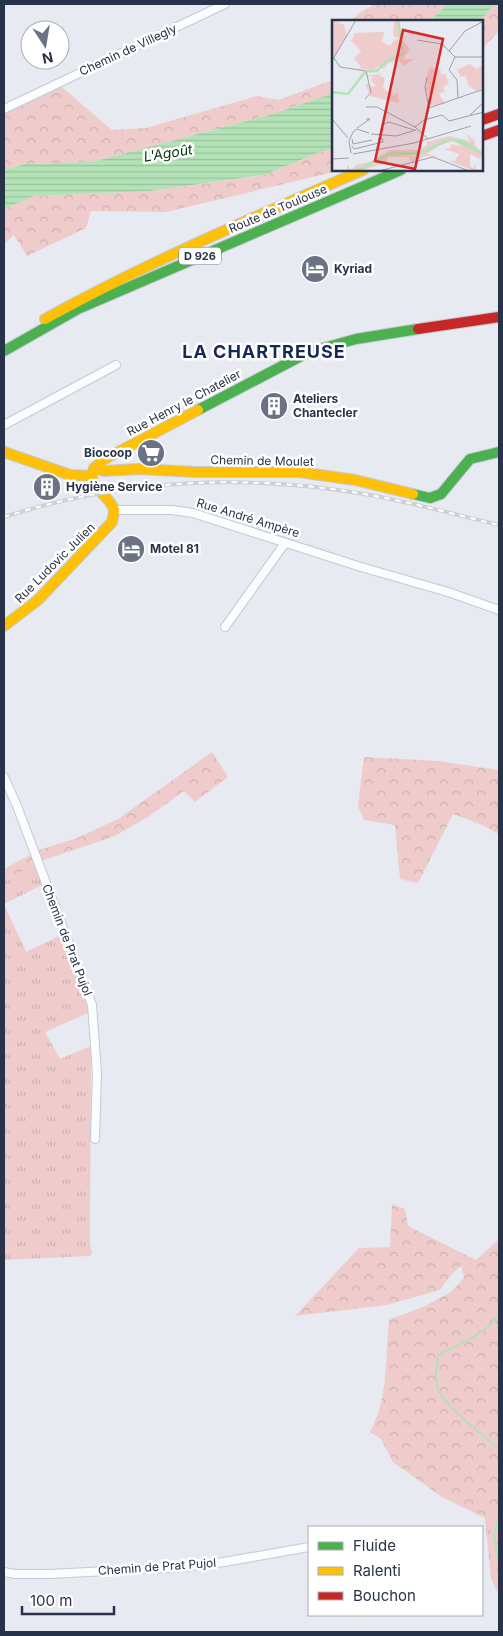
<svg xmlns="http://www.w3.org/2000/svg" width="503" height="1636" font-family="Inter,sans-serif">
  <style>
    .grass { fill: url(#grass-tufts) }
    .forest { fill: url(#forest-crowns) }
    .water { fill: url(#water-rules) }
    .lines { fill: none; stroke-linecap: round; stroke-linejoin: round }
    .stream { stroke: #b3e2b6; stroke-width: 2 }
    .street-casing { stroke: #c3c9d7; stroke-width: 10 }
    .fast-casing { stroke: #c3c9d7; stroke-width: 12 }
    .slow-casing { stroke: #c3c9d7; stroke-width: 12 }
    .jam-casing { stroke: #c3c9d7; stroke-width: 12 }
    .street { stroke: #fbfcfd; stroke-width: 8 }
    .fast { stroke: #4caf50; stroke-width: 10 }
    .slow { stroke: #ffc107; stroke-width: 10 }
    .jam { stroke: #c62828; stroke-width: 10 }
    .rail-casing { stroke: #ced0d3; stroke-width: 4 }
    .rail { stroke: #fff; stroke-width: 2; stroke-dasharray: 5.5; stroke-linecap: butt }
    .labels { text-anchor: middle; stroke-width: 5; stroke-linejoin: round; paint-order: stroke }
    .shield { fill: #fff; stroke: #68707f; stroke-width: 1 }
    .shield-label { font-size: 11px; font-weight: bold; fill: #283248 }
    .street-label { font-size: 12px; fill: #283248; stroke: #fff }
    .poi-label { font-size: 12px; font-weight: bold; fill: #283248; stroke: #fff; text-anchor: start }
    .water-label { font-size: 14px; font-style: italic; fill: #07360c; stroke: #fff }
    .district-label { font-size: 18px; font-weight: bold; letter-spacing: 1px; fill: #162855; stroke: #fff }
    .inset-river { fill: none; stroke: #b3e2b6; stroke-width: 2.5 }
    .inset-road { fill: none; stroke: #9ba0ad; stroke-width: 1 }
    .view { fill: #d62828; fill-opacity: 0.15; stroke: #d62828; stroke-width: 2.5 }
    .inset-edge { fill: none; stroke: #283248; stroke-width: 2.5 }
  </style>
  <defs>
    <pattern id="grass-tufts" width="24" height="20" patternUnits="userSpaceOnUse" patternTransform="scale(1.25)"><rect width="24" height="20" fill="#efcccb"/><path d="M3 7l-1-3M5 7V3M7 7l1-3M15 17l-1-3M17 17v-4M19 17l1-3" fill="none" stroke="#cdb0b0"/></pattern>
    <pattern id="forest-crowns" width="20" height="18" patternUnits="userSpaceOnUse" patternTransform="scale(1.25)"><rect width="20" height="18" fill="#efcccb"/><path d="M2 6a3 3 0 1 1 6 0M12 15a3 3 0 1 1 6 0" fill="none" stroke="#cdb0b0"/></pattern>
    <pattern id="water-rules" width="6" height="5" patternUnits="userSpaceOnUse" patternTransform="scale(1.25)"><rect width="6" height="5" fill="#b3e2b6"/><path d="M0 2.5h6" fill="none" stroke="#9ac29e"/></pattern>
  </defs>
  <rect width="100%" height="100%" fill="#e7eaf0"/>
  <g class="grass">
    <polygon points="34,865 42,885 4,904 26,952 59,936 87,1004 88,1013 45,1032 60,1059 91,1046 90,1243 92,1254 89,1256 4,1260 4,882"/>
    <polygon points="499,1515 499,1595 491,1579 485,1518"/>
  </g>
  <g class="forest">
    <polygon points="375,4 448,4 429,21 350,21 361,12"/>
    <polygon points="495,4 499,4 499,31 482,49 482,21 480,21"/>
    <polygon points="333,80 333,93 273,114 92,162 25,164 4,170 4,109 56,82 112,130 146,128 257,96 278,100"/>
    <polygon points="333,149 333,170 343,170 166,212 91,211 86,228 27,256 14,235 4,244 4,209 34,196 151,191 264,175 320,152"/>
    <polygon points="212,752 228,777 195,802 184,791 148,817 115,836 41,861 4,882 4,869 39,850 77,838 118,819"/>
    <polygon points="364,757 438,761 499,770 499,834 480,824 453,814 418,883 400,879 395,825 364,820 358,807"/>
    <path d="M392,1204l13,5 3,17 68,34 23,-21v276l-14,3 -43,-21 -49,-35 -12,-23 -11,-7c19,-34 15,-75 19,-112l36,-14 26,-14 13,-14 -3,-12 -10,9 -11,15 -53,15 -92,11 64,-68 31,-1z"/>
  </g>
  <g class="water">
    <polygon points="448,4 495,4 480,21 429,21"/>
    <polygon points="333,93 333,149 320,152 264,175 150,191 34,196 4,209 4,170 25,164 92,162 273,114"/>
  </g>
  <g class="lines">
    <g class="stream">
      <path d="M499,1312c-7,20 -43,33 -61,43 -2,10 -3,24 0,34 5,16 47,48 61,60"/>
      <polyline points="499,1515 494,1537 499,1563"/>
    </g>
    <defs>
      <g id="street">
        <polyline points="4,109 225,4"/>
        <polyline points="4,425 116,365"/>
        <polyline points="115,510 172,510 193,513 361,567 448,592 499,610"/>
        <polyline points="225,627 285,543"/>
        <polyline points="4,777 17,806 92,1005 97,1073 95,1139"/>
        <polyline points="4,1572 15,1574 50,1574 184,1567 224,1562 309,1547"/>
      </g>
      <g id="fast">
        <polyline points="4,351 78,309 401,170"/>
        <polyline points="198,410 309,352 356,339 418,329"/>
        <polyline points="413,494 430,498 441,494 470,459 499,452"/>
      </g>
      <g id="slow">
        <path d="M45,319c103,-57 210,-102 318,-149"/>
        <polyline points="4,452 70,475 92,476"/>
        <polyline points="94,468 104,471 138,469 195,472 299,472 355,480 413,494"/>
        <path d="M4,626l34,-26 74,-78c1,-4 2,-8 2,-12 -3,-14 -30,-26 -20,-41 2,-3 6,-6 9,-9l95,-50"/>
      </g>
      <g id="jam">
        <polyline points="482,120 499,114"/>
        <polyline points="482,136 499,130"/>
        <polyline points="418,329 499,317"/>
      </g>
    </defs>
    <use href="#street" class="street-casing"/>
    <use href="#fast" class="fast-casing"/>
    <use href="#slow" class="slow-casing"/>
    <use href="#jam" class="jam-casing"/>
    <use href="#street" class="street"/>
    <use href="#fast" class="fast"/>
    <use href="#slow" class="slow"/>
    <use href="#jam" class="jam"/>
    <defs>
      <path id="rail" d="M4,517c118,-38 244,-44 366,-22 44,8 87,20 129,30"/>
    </defs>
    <use href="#rail" class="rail-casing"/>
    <use href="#rail" class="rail"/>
  </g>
  <defs>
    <symbol id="hotel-disc" viewBox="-11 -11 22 22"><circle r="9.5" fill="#6b7283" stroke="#fff"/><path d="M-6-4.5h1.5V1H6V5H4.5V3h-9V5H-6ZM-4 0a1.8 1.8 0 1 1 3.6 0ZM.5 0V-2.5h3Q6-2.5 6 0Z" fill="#fff"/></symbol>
    <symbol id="building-disc" viewBox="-11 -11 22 22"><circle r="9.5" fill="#6b7283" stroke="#fff"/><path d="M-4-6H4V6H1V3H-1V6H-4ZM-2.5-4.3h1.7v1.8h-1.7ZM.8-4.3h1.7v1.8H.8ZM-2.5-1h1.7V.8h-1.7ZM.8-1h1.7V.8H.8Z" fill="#fff"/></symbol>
    <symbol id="supermarket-disc" viewBox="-11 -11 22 22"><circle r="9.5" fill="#6b7283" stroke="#fff"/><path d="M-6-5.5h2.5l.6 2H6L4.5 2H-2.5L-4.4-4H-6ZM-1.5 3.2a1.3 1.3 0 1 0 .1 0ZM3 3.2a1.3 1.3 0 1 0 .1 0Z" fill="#fff"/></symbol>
  </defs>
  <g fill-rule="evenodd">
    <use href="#hotel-disc" x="299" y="253" width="32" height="32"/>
    <use href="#building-disc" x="258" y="390" width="32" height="32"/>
    <use href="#supermarket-disc" x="135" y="437" width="32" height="32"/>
    <use href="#building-disc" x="31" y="471" width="32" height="32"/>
    <use href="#hotel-disc" x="115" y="533" width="32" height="32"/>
  </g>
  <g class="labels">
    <rect class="shield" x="179" y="247.5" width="42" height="17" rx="4"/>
    <g class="shield-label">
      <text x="200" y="260">D 926</text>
    </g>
    <g class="street-label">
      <text transform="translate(128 50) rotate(-25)" y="4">Chemin de Villegly</text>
      <text transform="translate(278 209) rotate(-23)" y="4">Route de Toulouse</text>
      <text transform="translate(184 403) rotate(-28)" y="4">Rue Henry le Chatelier</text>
      <text transform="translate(262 461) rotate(1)" y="4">Chemin de Moulet</text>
      <text transform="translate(248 518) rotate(17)" y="4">Rue André Ampère</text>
      <text transform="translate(55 563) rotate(-45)" y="4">Rue Ludovic Julien</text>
      <text transform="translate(67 940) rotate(69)" y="4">Chemin de Prat Pujol</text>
      <text transform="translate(157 1567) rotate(-4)" y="4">Chemin de Prat Pujol</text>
    </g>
    <g class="poi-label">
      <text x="334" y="273">Kyriad</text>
      <text x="293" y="403">Ateliers<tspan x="293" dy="14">Chantecler</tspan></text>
      <text x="132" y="457" text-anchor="end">Biocoop</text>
      <text x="66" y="491">Hygiène Service</text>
      <text x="150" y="553">Motel 81</text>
    </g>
    <g class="water-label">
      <text transform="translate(168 153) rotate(-9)" y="5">L'Agoût</text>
    </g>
    <g class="district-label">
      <text x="264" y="358">LA CHARTREUSE</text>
    </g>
  </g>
  <g transform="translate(332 20)">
    <rect width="151" height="151" fill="#e7eaf0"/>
    <path d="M0,0l12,5 3,11 -15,24zM62,0h5l3,20 -9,-4zM52,12l-2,10 -7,-4 -10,9 9,11 -13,9 -7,-9 7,-7 -10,-10 4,-8zM151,40v28l-7,3 -8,-6 -2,-9 -5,1 -4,-7 13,-6 6,5 6,-3zM97,48l12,2 -1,4h5l4,9 -6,5 2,3 -6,3 6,10 -17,2 4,-7 -5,1 3,-3 -5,-10 4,-1 -3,-2z" fill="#efcccb"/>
    <path d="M33,18h10l15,8 5,-7 7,1 8,9 -7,10h11l-10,7 -5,-5 -11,2 -4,6 -5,-3 -6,4 -14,-1 15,-11 -9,-12zM49,54l-1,3h5l-2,11 10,8 5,-4 1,11 -29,-7 -5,-14 6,5 5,-1 -6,-7 5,-2 -9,-1zM135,114l8,7 -1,-7 1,11 8,8 -18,-12 -16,-3 -30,14h-29l-17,10 -20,9h-6v-7l4,6 5,-5 16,-4 18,-11h28l9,-5 -1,-3 24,-6 20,5zM119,120l17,6 15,9 -3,4 -10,-5v12l3,2 3,-5 -1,8 -26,-10h6l4,-7 -15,-5 6,-1 1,-4 11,2 -8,-5 -14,4 -13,9 10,3 -12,-1 -13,6 -4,-5h-20l-1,5 -26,9 27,-15h28z" fill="#efcccb"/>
    <path d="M117,118l16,3 18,12v2l-32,-15 -31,15 -32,1 -27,15h-8l37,-19h29z" fill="#b3e2b6"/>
    <path class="inset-river" d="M35,51h10l9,-10 17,-7 -5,-34M0,72l16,2 17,-22"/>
    <path class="inset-road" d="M85,20l25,4 13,13M117,31l16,-20 19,-10M123,37l-6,13 8,10 1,18M123,37h29M2,38l6,9 26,4 5,21 -6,7M0,41l24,-41M95,57l-2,10 4,21 55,-19M34,87h11l38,20M138,95l14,-13M0,99l16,19M25,108l13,-9h-4M39,114l25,2 20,-6M48,115l2,-10 7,-3 25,8M20,119l1,5 19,-4M96,119l-13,-12 9,-7 18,-5 7,6 35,-9M20,126l2,3 29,-7 -1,-4 -4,1M19,133l-2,-12 4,-9 4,-3 12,4M21,134l61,-11 57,-17M0,139l17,-1M47,151l54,-14 36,14"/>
    <path class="view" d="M71,10l40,9 -28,130 -40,-8z"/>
    <rect width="151" height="151" class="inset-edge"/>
  </g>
  <rect width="503" height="1636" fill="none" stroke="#283248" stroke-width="10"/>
  <rect x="308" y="1526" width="175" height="90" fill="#ffffff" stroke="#a9adb6"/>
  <rect x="318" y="1542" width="25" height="8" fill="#4caf50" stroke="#a9adb6"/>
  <text x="353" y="1551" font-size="15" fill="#283248">Fluide</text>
  <rect x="318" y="1567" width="25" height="8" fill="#ffc107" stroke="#a9adb6"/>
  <text x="353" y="1576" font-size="15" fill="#283248">Ralenti</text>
  <rect x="318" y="1592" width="25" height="8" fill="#c62828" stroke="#a9adb6"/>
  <text x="353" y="1601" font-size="15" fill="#283248">Bouchon</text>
  <g transform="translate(45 45) rotate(168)"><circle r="24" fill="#ffffff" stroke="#a9adb6"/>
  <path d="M0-4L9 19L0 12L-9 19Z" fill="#6b7283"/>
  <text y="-8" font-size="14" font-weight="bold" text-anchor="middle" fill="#283248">N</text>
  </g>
  <path d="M22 1606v8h92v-8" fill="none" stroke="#283248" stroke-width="2.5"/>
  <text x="30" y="1606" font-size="15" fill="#283248" stroke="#ffffff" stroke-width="4" paint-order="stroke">100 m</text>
</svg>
